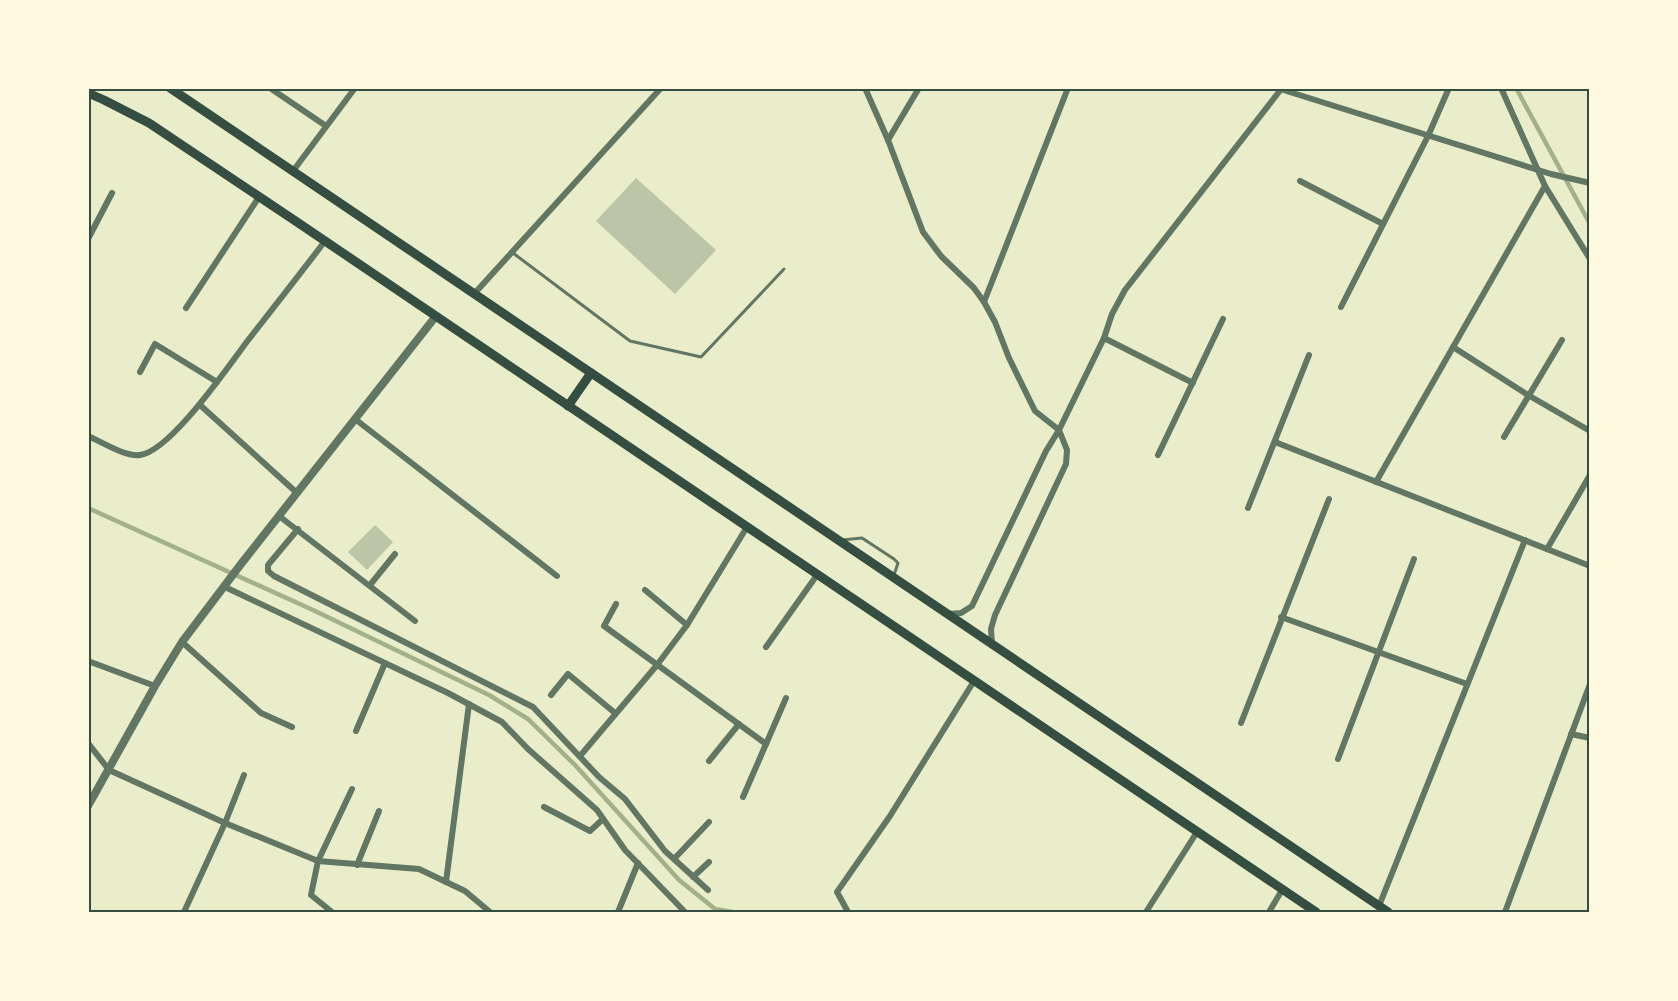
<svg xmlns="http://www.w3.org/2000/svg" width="1678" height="1001" font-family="Poppins,sans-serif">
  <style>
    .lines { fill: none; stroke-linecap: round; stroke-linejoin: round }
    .stream { stroke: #a3b18a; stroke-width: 4.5 }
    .building { fill: #bcc5a7 }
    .service { stroke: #617663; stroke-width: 3 }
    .minor { stroke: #617663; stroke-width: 6 }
    .tertiary { stroke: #617663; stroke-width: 8 }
    .primary { stroke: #344e41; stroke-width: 9 }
    .neatline { fill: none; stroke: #344e41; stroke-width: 2 }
  </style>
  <rect width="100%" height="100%" fill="#e9edc9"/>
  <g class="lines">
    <g class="stream">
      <polyline points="1516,88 1590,224"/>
      <polyline points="88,508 313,610 489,695 528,719 575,765 679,880 715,909 733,912"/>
    </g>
  </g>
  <g class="building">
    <polygon points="636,178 716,250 675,294 596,221"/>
    <polygon points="375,525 393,542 367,570 348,552"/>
  </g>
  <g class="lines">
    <g class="service">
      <polyline points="513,253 630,341 701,357 784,269"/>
      <polyline points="842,540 862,538 894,559 898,563 894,575"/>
    </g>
    <g class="minor">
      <polyline points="270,88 326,126"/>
      <polyline points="865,88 888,140 923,232 941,256 974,288 984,302 995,322 1009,358 1035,411 1059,430 1104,338 1112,314 1125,290 1282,88"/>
      <polyline points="1277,88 1551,174 1590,183"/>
      <polyline points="1501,88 1545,186 1590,259"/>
      <polyline points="888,140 919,88"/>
      <polyline points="293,171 355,88"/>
      <polyline points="1300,181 1383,224"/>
      <polyline points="88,239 112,193"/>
      <polyline points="474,294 661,88"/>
      <polyline points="984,302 1068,88"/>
      <polyline points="1341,307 1428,136 1449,88"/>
      <polyline points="186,308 259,197"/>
      <polyline points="1104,338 1193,383"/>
      <polyline points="1453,347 1528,395 1590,431"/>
      <polyline points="140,372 155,344 217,382"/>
      <polyline points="200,405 297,493"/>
      <polyline points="355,419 557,576"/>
      <path d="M88,436c14,6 37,21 52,19 31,-4 89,-90 109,-116 25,-32 51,-65 76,-98"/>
      <polyline points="1504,437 1562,340"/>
      <polyline points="1275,442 1590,566"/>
      <polyline points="1158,455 1223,319"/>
      <polyline points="1376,482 1545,186"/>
      <polyline points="1248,508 1309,355"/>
      <polyline points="279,516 415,621"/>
      <polyline points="298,529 268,565 268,571 274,576 533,707 599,777 625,799 665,851 708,890"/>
      <polyline points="1547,549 1590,475"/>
      <polyline points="370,585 395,554"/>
      <polyline points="225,587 448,693 502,722 528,749 597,810 625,850 685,912"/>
      <polyline points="645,590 687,625"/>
      <polyline points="616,604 604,626 766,744"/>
      <polyline points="948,614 961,613 972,606 1046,451 1059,430 1067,450 1066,464 995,615 991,629 992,644"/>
      <polyline points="1281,617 1467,684"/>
      <polyline points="182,642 261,713 292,727"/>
      <polyline points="766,647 817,575"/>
      <polyline points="88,661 155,686"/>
      <polyline points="551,695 568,674 615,713"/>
      <polyline points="1241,723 1329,499"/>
      <polyline points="356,731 385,663"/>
      <polyline points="1571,734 1590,738"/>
      <polyline points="88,743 109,770 225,823 318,861 419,869 465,891 490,912"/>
      <polyline points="580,756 657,665 687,625 747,527"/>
      <polyline points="1338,759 1414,559"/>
      <polyline points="709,761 739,724"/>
      <polyline points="743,797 786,698"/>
      <polyline points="544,807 590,831 603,819"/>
      <polyline points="674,859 709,822"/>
      <polyline points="357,865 379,811"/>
      <polyline points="693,877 709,862"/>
      <polyline points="446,882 469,704"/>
      <polyline points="1379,906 1525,540"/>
      <polyline points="184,912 225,823 244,775"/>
      <polyline points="332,912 311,895 318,861 352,789"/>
      <polyline points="618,912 638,863"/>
      <polyline points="848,912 837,892 890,816 974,681"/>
      <polyline points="1146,912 1197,832"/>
      <polyline points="1269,912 1282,890"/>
      <polyline points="1505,912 1590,684"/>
    </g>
    <polyline class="tertiary" points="88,806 155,686 182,642 241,564 436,316"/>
    <g class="primary">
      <polyline points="170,88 1388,912"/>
      <polyline points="88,93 104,100 149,123 297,222 1316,912"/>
      <polyline points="568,406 591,373"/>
    </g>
  </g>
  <rect width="1678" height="1001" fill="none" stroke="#fefae0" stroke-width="180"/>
  <rect x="90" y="90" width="1498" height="821" class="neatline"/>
</svg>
